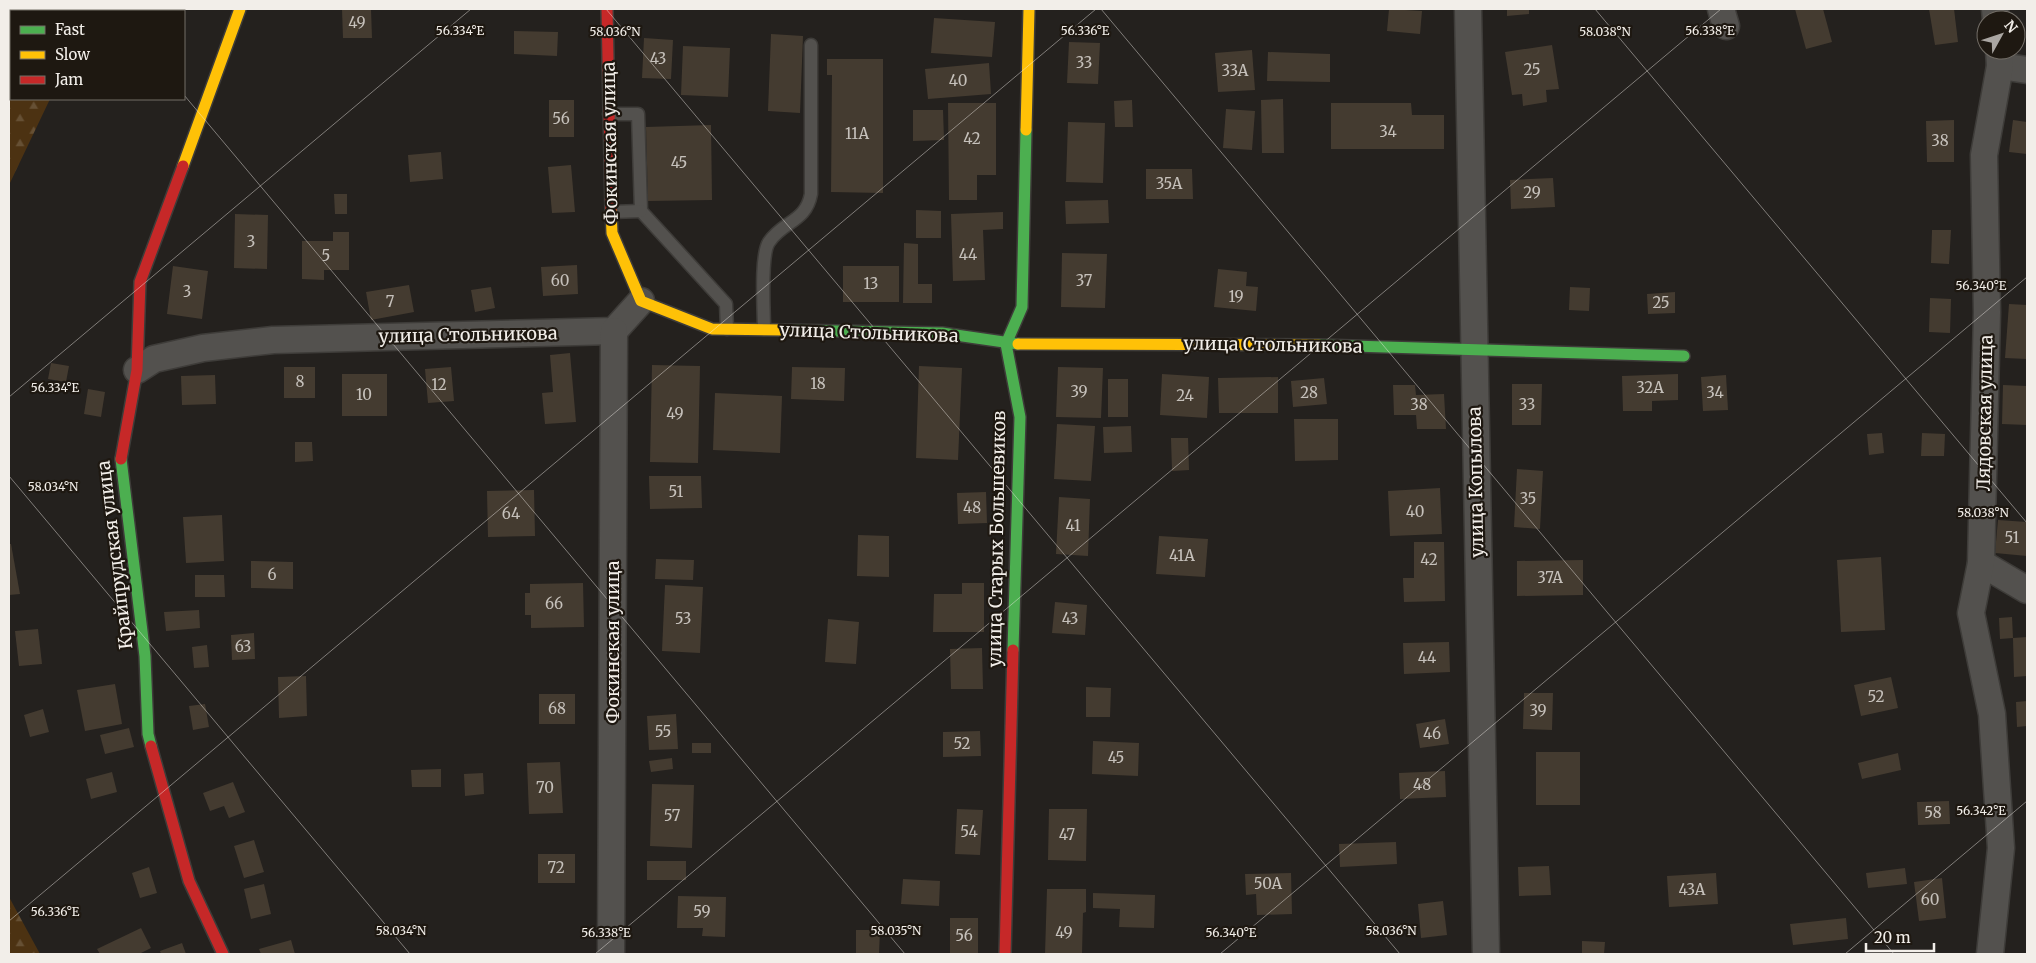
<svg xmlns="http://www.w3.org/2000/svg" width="2036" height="963" font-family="Merriweather,serif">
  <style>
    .forest { fill: url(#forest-firs) }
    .building { fill: #443b30 }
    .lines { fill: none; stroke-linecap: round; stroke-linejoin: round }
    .lane-casing { stroke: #3e3c39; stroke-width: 15 }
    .street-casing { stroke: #3e3c39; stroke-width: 29 }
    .fast-casing { stroke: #3e3c39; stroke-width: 14 }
    .slow-casing { stroke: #3e3c39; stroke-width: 14 }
    .jam-casing { stroke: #3e3c39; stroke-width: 14 }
    .lane { stroke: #53514e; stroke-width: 12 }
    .street { stroke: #53514e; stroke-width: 26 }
    .fast { stroke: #4caf50; stroke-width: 11 }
    .slow { stroke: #ffc107; stroke-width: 11 }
    .jam { stroke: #c62828; stroke-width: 11 }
    .ticks { fill: none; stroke: #f2eee9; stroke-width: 1; stroke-opacity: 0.45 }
    .labels { text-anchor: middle; stroke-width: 4.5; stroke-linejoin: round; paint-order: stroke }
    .number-label { font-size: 15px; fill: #c6c1bb }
    .street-label { font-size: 18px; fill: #f2eee9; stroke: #1e1811 }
    .ticks-label { font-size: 12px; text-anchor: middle; fill: #f2eee9; stroke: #1e1811; stroke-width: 4.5; stroke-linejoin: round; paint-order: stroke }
  </style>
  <defs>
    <pattern id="forest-firs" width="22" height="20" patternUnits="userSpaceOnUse" patternTransform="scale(1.25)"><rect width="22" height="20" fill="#4c3212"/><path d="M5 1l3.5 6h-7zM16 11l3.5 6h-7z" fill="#665034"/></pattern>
  </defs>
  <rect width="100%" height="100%" fill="#24211e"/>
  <g class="forest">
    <polygon points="9,9 92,9 91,11 11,11 11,99 50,99 9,185"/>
    <polygon points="9,897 40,954 9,954"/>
  </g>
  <g class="building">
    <polygon points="342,9 371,9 372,38 343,38"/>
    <polygon points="1389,9 1422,11 1420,34 1387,31"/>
    <polygon points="1507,9 1529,9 1529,14 1507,16"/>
    <polygon points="1795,9 1823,9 1832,42 1806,49"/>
    <polygon points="1929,9 1954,9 1958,42 1935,45"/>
    <polygon points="934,18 995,22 992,57 931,53"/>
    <polygon points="514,31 558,32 557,56 514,54"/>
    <polygon points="771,34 803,36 800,113 768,111"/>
    <polygon points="644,38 673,40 671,79 642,78"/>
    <polygon points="1069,42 1100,43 1098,84 1067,83"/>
    <polygon points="1552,45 1559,89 1546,90 1547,102 1523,106 1522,94 1512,95 1505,52"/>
    <polygon points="683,46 730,48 728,97 681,95"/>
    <polygon points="1252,50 1255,90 1218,92 1215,53"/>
    <polygon points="1268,52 1330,54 1330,82 1267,81"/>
    <polygon points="827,59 883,59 883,193 831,192 832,75 827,75"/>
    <polygon points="989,63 991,94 928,99 925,69"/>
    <polygon points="1283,99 1284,153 1262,153 1261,100"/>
    <rect x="549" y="100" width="25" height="37"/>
    <polygon points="1132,100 1133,127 1115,127 1114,101"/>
    <polygon points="948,103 996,103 996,175 977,175 977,200 949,200"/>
    <polygon points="1331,103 1411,103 1412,115 1444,115 1444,149 1331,149"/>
    <polygon points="1226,109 1255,111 1252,150 1223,148"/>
    <polygon points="913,110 943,110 944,140 913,141"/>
    <polygon points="1954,120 1954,162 1927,162 1926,121"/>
    <polygon points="2013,120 2027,122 2027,154 2009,152"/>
    <polygon points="1068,122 1105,123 1103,183 1066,182"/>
    <polygon points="711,125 712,200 648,201 646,127"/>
    <polygon points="441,152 443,179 410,182 408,155"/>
    <polygon points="571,165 575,212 552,213 548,167"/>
    <polygon points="1146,169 1192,169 1193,199 1146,199"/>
    <polygon points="1553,178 1555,207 1511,209 1510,180"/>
    <polygon points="334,194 347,194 347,214 335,214"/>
    <polygon points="1108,200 1109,223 1066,224 1065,201"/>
    <polygon points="916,210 941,211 941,238 916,238"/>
    <polygon points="1003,212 1003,229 983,230 985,280 953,281 951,214"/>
    <polygon points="235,214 268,215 267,269 234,268"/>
    <polygon points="1932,230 1951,230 1949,264 1931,263"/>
    <polygon points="333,232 349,232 349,270 324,270 324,280 302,279 302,241 333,241"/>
    <polygon points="904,243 918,244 918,284 932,284 932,303 903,303"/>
    <polygon points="1062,253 1107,254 1105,308 1061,307"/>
    <polygon points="577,265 578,294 543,296 541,267"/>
    <polygon points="173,266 208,271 202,319 167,314"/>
    <rect x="843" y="266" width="56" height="36"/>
    <polygon points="1218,269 1247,272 1246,286 1258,287 1256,311 1214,307"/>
    <polygon points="409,285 414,312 371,320 366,292"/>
    <polygon points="491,287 495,308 475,312 471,290"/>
    <polygon points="1570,287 1590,288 1589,311 1569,310"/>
    <polygon points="1675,292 1675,313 1648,314 1647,294"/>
    <polygon points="1930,298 1951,299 1950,333 1929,332"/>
    <polygon points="2009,304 2027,305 2027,359 2005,358"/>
    <polygon points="570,353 576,422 545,424 542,393 553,392 550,355"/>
    <polygon points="51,363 69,366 66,382 48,379"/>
    <polygon points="652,365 700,366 698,463 650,462"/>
    <polygon points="919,366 962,368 958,460 916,458"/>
    <rect x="284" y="367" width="31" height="31"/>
    <polygon points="451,367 454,401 428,403 425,369"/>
    <polygon points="792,367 845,368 844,401 791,399"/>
    <polygon points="1058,367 1103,368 1101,418 1056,417"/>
    <rect x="342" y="374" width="45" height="42"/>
    <polygon points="1162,374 1209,377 1207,418 1160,415"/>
    <polygon points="1678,374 1678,400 1652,401 1652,411 1623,411 1622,376"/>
    <polygon points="215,375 216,404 182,405 181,376"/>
    <polygon points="1726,375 1728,410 1703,411 1701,377"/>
    <polygon points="1278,377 1278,413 1219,413 1218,378"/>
    <polygon points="1324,378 1327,404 1293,407 1291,381"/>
    <rect x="1108" y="379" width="20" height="38"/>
    <polygon points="1512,384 1542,384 1541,425 1512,425"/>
    <polygon points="1393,385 1415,385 1416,395 1444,394 1446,429 1417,429 1416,415 1394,415"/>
    <polygon points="2003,385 2027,386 2027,425 2002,424"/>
    <polygon points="88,389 105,392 101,417 84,414"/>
    <polygon points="715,393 782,396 780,453 713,450"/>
    <polygon points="1294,419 1338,419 1338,460 1295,461"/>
    <polygon points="1057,424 1095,426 1091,481 1054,479"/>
    <polygon points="1131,426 1132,452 1104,453 1103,427"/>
    <polygon points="1882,433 1884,453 1869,455 1867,434"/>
    <polygon points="1922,433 1945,434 1944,456 1921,456"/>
    <polygon points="1171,438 1188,438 1189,470 1172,471"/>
    <polygon points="295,442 312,442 313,461 295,462"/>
    <polygon points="1517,469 1543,471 1540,529 1514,527"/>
    <polygon points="649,476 701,476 702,508 650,509"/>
    <polygon points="1440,488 1442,534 1390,536 1388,491"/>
    <polygon points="534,490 535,536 488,537 487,491"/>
    <polygon points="986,492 987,523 958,524 957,493"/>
    <polygon points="1059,497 1090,499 1088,556 1056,554"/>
    <polygon points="222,515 224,561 186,563 183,517"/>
    <polygon points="1998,520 2027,522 2027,556 1995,553"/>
    <polygon points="858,535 889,536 889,577 857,576"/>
    <polygon points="1159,536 1208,539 1205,577 1156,574"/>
    <polygon points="1414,542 1444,542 1445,601 1404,602 1403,578 1414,578"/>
    <polygon points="9,544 11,544 20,594 9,595"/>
    <polygon points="1881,557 1885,630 1841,632 1837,560"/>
    <polygon points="656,559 694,560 693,580 655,579"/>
    <polygon points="1583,560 1583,595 1517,596 1517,561"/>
    <polygon points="251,561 293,562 293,589 251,588"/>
    <polygon points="195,575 224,575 225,597 195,597"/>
    <polygon points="583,583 584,627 531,628 531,615 525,615 525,593 530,593 530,584"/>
    <polygon points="962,583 984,583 984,632 933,632 934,594 962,594"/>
    <polygon points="665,585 703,587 700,653 662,651"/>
    <polygon points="1055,602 1087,605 1085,635 1052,633"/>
    <polygon points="199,610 200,628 166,631 164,612"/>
    <polygon points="2012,617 2013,638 2000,639 1999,618"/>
    <polygon points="828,619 859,622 856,664 825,662"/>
    <polygon points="38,629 42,664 19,666 15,631"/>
    <polygon points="254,633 255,659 232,660 231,635"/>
    <polygon points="2027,637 2027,676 2014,677 2013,638"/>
    <polygon points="1449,642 1450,672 1404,674 1403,643"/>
    <polygon points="207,645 209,667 194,668 192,647"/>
    <polygon points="982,648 983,689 951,689 950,649"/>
    <polygon points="306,676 307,716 279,718 278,677"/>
    <polygon points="1891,677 1898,708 1861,716 1854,685"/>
    <polygon points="115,684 122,724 85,731 77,690"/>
    <polygon points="1086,687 1111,688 1110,717 1086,717"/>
    <polygon points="1524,693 1553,693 1552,730 1523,729"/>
    <rect x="539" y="694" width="36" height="30"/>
    <polygon points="2027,701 2027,726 2017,727 2016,702"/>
    <polygon points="205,704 209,727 193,730 189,706"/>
    <polygon points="43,709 49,732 30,737 24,715"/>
    <polygon points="676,714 678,749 649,750 647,716"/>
    <polygon points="1445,719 1449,744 1420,748 1416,724"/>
    <polygon points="129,728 134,747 105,754 100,735"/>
    <polygon points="980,731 981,756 943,757 943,732"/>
    <polygon points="1093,741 1139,743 1138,776 1092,774"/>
    <rect x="692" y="743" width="19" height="10"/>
    <rect x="1536" y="752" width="44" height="53"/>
    <polygon points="1898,753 1901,770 1862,779 1858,763"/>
    <polygon points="672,758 673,769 651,772 649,761"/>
    <polygon points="560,762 563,813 529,814 527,763"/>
    <polygon points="441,769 441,787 412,787 411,770"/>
    <polygon points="1445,771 1446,797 1400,799 1399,773"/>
    <polygon points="112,772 117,792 91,799 86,779"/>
    <polygon points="483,773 484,794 465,796 464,774"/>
    <polygon points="233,782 245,812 229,818 224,806 210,811 203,793"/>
    <polygon points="652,784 694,785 692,848 650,846"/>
    <polygon points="1949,801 1950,824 1918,825 1917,802"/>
    <polygon points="957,809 983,810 980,855 955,854"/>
    <polygon points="1049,809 1087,809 1086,861 1048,860"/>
    <polygon points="254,840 264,872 244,878 234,846"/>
    <polygon points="1396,842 1397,864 1340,867 1339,844"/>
    <rect x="538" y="854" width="37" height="29"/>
    <rect x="647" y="861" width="39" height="19"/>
    <polygon points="1549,866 1551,895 1519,896 1518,867"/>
    <polygon points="149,867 157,893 140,898 132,873"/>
    <polygon points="1905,868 1907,884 1868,888 1866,873"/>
    <polygon points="1291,873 1292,914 1257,915 1256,894 1246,895 1245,874"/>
    <polygon points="1716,873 1718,904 1669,907 1667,876"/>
    <polygon points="1942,878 1946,918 1919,921 1914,882"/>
    <polygon points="903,879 940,881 939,906 901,904"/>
    <polygon points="264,884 271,914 251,919 244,889"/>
    <polygon points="1047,889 1086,889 1086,912 1083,913 1082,954 1045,954"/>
    <polygon points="1093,893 1155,895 1154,928 1119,927 1120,909 1093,908"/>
    <polygon points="678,896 726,897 725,937 702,936 703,928 677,928"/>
    <polygon points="1443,901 1447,935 1421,938 1418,904"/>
    <rect x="950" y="918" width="28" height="36"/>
    <polygon points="1846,918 1848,939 1793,945 1790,924"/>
    <polygon points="141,928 151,948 139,954 100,954 97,949"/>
    <polygon points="856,930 880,930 879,954 856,954"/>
    <polygon points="291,940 295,954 261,954 259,949"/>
    <polygon points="1582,941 1605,942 1604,954 1582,954"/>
    <polygon points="182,943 186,954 161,954 160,951"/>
  </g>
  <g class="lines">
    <defs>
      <g id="lane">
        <polyline points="609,114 638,114 641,211 726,304 727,329"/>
        <polyline points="611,212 641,211"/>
        <path d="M764,329c0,-18 -4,-74 5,-87 14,-21 37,-20 42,-48v-149"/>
      </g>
      <g id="street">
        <polyline points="1468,9 1486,954"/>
        <polyline points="1721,9 1726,26"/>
        <polyline points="1995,9 1996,20"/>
        <polyline points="2000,66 2027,70"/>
        <polyline points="137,370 154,359 203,348 273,340 614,331 641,301"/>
        <polyline points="1981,563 2027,590"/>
        <polyline points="611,954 614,331"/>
        <polyline points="1990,954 2001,848 1992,714 1971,613 1981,563 1987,312 1984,155 2000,66 1999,50"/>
      </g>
      <g id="fast">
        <polyline points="785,330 942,333 1018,344"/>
        <polyline points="1319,345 1684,356"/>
        <polyline points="121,459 145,656 148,734 151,746"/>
        <polyline points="1013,650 1020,417 1006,344 1022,307 1026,130"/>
      </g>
      <g id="slow">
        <polyline points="1026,130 1029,9"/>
        <polyline points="183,166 240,9"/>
        <polyline points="611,210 612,233 641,301 712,329 785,330"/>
        <polyline points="1018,344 1319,345"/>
      </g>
      <g id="jam">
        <polyline points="607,9 611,210"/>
        <polyline points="121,459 137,370 140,282 183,166"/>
        <polyline points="151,746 189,881 223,954"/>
        <polyline points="1005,954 1013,650"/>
      </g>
    </defs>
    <use href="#lane" class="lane-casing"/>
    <use href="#street" class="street-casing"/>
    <use href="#fast" class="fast-casing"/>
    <use href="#slow" class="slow-casing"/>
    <use href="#jam" class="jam-casing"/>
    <use href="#lane" class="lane"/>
    <use href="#street" class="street"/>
    <use href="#fast" class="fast"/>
    <use href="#slow" class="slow"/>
    <use href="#jam" class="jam"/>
  </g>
  <path class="ticks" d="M112,9l2,2M606,9l794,945M1101,9l793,945M1595,9l432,514M184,95l721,859M9,397l462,-388M9,476l401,478M9,921l1087,-912M595,954l1126,-945M1220,954l807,-677M1845,954l182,-153"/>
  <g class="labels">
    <g class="number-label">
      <text x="357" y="28">49</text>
      <text x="658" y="64">43</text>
      <text x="1084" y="68">33</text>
      <text x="1532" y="75">25</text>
      <text x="1235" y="76">33А</text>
      <text x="958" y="86">40</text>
      <text x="561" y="124">56</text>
      <text x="1388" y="137">34</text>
      <text x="857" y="139">11А</text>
      <text x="972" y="144">42</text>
      <text x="1940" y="146">38</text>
      <text x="679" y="168">45</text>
      <text x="1169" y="189">35А</text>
      <text x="1532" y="198">29</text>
      <text x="251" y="247">3</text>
      <text x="968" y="260">44</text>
      <text x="326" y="261">5</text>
      <text x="560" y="286">60</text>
      <text x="1084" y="286">37</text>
      <text x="871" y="289">13</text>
      <text x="187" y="297">3</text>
      <text x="1236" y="302">19</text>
      <text x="390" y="307">7</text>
      <text x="1661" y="308">25</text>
      <text x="300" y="387">8</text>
      <text x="818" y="389">18</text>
      <text x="439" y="390">12</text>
      <text x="1650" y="393">32А</text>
      <text x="1079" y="397">39</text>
      <text x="1309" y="398">28</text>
      <text x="1715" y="398">34</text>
      <text x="364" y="400">10</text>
      <text x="1185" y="401">24</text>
      <text x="1419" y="410">38</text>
      <text x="1527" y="410">33</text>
      <text x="675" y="419">49</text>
      <text x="676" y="497">51</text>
      <text x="1528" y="504">35</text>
      <text x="972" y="513">48</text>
      <text x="1415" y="517">40</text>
      <text x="511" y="519">64</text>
      <text x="1073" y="531">41</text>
      <text x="2012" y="543">51</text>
      <text x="1182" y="561">41А</text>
      <text x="1429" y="565">42</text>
      <text x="272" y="580">6</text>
      <text x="1550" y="583">37А</text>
      <text x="554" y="609">66</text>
      <text x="683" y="624">53</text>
      <text x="1070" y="624">43</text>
      <text x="243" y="652">63</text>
      <text x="1427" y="663">44</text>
      <text x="1876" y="702">52</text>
      <text x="557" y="714">68</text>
      <text x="1538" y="716">39</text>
      <text x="663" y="737">55</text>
      <text x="1432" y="739">46</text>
      <text x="962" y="749">52</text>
      <text x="1116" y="763">45</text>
      <text x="1422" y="790">48</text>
      <text x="545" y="793">70</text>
      <text x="1933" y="818">58</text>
      <text x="672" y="821">57</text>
      <text x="969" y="837">54</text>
      <text x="1067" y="840">47</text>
      <text x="556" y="873">72</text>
      <text x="1268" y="889">50А</text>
      <text x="1692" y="895">43А</text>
      <text x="1930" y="905">60</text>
      <text x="702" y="917">59</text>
      <text x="1064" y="938">49</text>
      <text x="964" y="941">56</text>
    </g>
    <g class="street-label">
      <text transform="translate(610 143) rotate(-91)" y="6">Фокинская улица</text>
      <text transform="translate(869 333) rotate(2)" y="6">улица Стольникова</text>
      <text transform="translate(468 335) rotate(-1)" y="6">улица Стольникова</text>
      <text transform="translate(1273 345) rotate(1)" y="6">улица Стольникова</text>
      <text transform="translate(1985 413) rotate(-89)" y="6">Лядовская улица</text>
      <text transform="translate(1476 482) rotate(-91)" y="6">улица Копылова</text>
      <text transform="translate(997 539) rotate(-89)" y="6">улица Старых Большевиков</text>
      <text transform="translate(115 555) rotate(-97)" y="6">Крайпрудская улица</text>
      <text transform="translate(613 642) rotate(-90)" y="6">Фокинская улица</text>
    </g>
  </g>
  <g class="ticks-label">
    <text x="460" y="35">56.334°E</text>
    <text x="1085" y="35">56.336°E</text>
    <text x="1710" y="35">56.338°E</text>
    <text x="615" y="36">58.036°N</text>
    <text x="1605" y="36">58.038°N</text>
    <text x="1981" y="290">56.340°E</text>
    <text x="55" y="392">56.334°E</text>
    <text x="53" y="491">58.034°N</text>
    <text x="1983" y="517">58.038°N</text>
    <text x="1981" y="815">56.342°E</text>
    <text x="55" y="916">56.336°E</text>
    <text x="401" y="935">58.034°N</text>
    <text x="896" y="935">58.035°N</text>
    <text x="1391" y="935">58.036°N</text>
    <text x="606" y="937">56.338°E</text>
    <text x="1231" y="937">56.340°E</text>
  </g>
  <rect width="2036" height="963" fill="none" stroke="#f2eee9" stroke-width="20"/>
  <rect x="10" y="10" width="175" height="90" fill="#1e1811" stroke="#736e67"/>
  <rect x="20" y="26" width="25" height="8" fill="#4caf50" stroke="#736e67"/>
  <text x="55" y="35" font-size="15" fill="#f2eee9">Fast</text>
  <rect x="20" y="51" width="25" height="8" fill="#ffc107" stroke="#736e67"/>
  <text x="55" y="60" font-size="15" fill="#f2eee9">Slow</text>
  <rect x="20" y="76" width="25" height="8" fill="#c62828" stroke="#736e67"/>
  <text x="55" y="85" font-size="15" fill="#f2eee9">Jam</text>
  <g transform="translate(2001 35) rotate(50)"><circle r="24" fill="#1e1811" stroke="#736e67"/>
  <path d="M0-4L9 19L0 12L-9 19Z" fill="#aaa6a2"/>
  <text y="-8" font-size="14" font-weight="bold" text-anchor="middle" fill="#f2eee9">N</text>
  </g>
  <path d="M1866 943v8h68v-8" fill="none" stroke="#f2eee9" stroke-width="2.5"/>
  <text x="1874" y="943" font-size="15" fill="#f2eee9" stroke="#1e1811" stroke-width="4" paint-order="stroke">20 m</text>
</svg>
